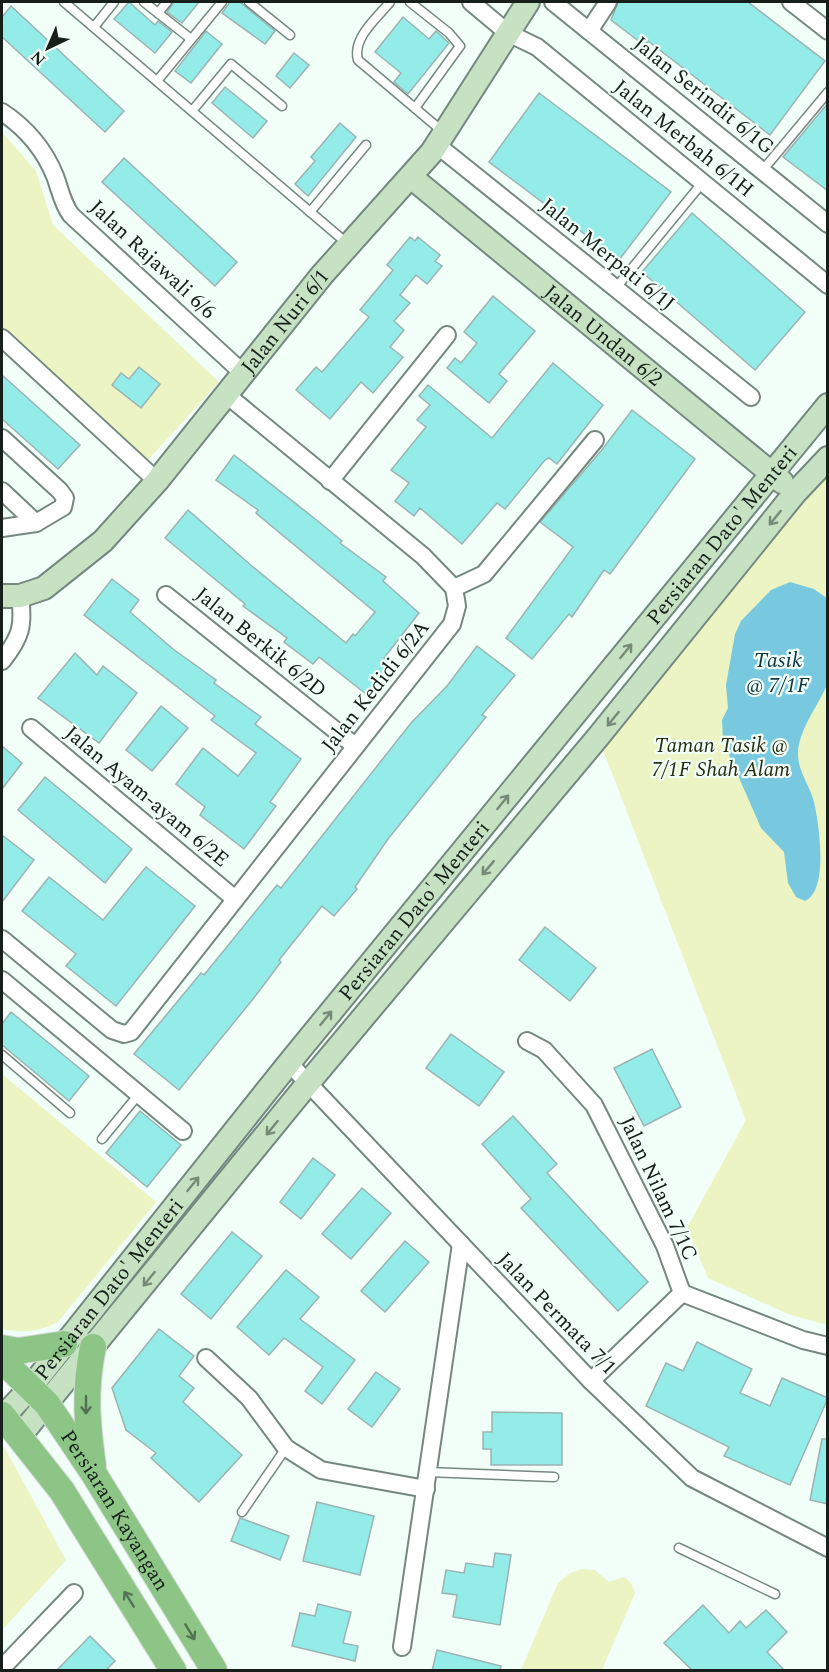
<svg xmlns="http://www.w3.org/2000/svg" width="829" height="1672" font-family="Spectral,serif">
  <style>
    .green { fill: #ebf4c2 }
    .water { fill: #78c9e0 }
    .building { fill: #94ece9; stroke: #9bb3b2; stroke-width: 1.5 }
    .lines { fill: none; stroke-linecap: round; stroke-linejoin: round }
    .lane-casing { stroke: #748880; stroke-width: 11 }
    .street-casing { stroke: #748880; stroke-width: 20 }
    .secondary-casing { stroke: #748880; stroke-width: 26 }
    .primary-casing { stroke: #dadbdb; stroke-width: 28 }
    .lane { stroke: #fff; stroke-width: 8 }
    .street { stroke: #fff; stroke-width: 16 }
    .secondary { stroke: #c6e2c3; stroke-width: 22 }
    .primary { stroke: #8dc587; stroke-width: 26 }
    .oneway { stroke: #778a77 }
    .oneway2 { stroke: #527251 }
    .labels { text-anchor: middle; stroke-width: 4.5; stroke-linejoin: round; paint-order: stroke }
    .street-label { font-size: 21px; fill: #171f1b; stroke: #f2fff9 }
    .park-label { font-size: 21px; font-style: italic; fill: #282c10; stroke: #f2fff9 }
    .water-label { font-size: 22px; font-style: italic; fill: #0f3640; stroke: #f2fff9 }
  </style>
  <rect width="100%" height="100%" fill="#f2fff9"/>
  <g class="green">
    <polygon points="2,132 36,171 53,225 219,382 147,461 2,328"/>
    <polygon points="827,459 827,1325 788,1314 708,1278 687,1228 746,1120 598,737"/>
    <path d="M2,1074l154,128 -98,120c-20,10 -34,11 -56,7z"/>
    <polygon points="2,1443 66,1560 2,1630"/>
    <polygon points="581,1569 595,1570 609,1582 624,1577 632,1584 635,1593 602,1670 521,1670 558,1583 570,1573"/>
  </g>
  <path class="water" d="M790,582l24,7 14,10c0,18 1,75 -2,88 -10,23 -33,50 -27,76 3,14 12,26 15,39 5,22 15,89 -9,99l-9,-4 -8,-14 -4,-31 -23,-24 -38,-87 -1,-21 6,-12 -2,-23 9,-51 6,-13 30,-31z"/>
  <g class="building">
    <polygon points="129,2 155,25 158,21 172,32 155,53 114,19"/>
    <polygon points="174,2 199,2 182,23 167,12"/>
    <polygon points="230,2 240,2 275,31 265,44 222,13"/>
    <polygon points="618,2 748,2 825,61 770,135 648,41 645,46 611,20"/>
    <polygon points="11,6 124,111 105,132 2,37 2,17"/>
    <polygon points="403,17 429,39 436,31 449,43 408,94 394,82 401,73 375,52"/>
    <polygon points="206,31 222,44 191,83 175,71"/>
    <polygon points="294,53 309,65 290,88 276,76"/>
    <polygon points="225,87 267,121 253,138 212,103"/>
    <polygon points="539,93 671,192 619,260 489,162"/>
    <polygon points="828,103 828,191 783,157"/>
    <polygon points="340,123 356,137 308,196 295,184 315,161 311,157"/>
    <polygon points="124,158 237,262 215,286 102,182"/>
    <polygon points="692,213 805,312 755,370 642,272"/>
    <polygon points="410,237 415,241 418,237 440,255 435,261 442,266 427,284 416,275 400,295 410,303 394,321 404,330 390,347 403,357 373,393 361,382 330,419 296,390 316,367 322,372 369,317 360,310 393,270 387,265"/>
    <polygon points="493,296 535,331 499,374 507,381 489,403 447,368 455,358 461,363 477,343 464,332"/>
    <polygon points="553,363 603,405 557,464 549,458 545,460 505,509 497,503 462,544 420,508 414,516 395,501 409,483 391,470 426,427 417,420 430,405 419,396 428,385 492,438"/>
    <polygon points="139,367 160,384 141,408 112,385 121,373 129,379"/>
    <polygon points="2,375 80,445 58,469 2,419"/>
    <polygon points="632,410 695,459 610,574 604,570 572,617 569,614 532,659 506,638 573,547 540,522 601,451"/>
    <polygon points="234,455 314,518 342,541 340,543 386,577 383,581 419,613 384,658 391,663 366,694 319,657 313,664 284,642 287,638 243,606 245,604 165,538 188,510 253,567 346,643 353,634 355,636 375,612 256,513 258,510 216,480"/>
    <polygon points="112,579 139,600 130,612 173,649 216,680 214,683 261,717 255,724 301,759 270,802 276,806 244,849 200,815 205,807 176,784 203,748 238,776 256,753 211,720 215,716 84,615"/>
    <polygon points="477,646 515,675 482,715 486,717 388,839 355,887 357,889 334,916 322,906 279,960 281,962 253,999 179,1090 134,1054 201,973 204,975 277,885 281,888 411,723 447,686"/>
    <polygon points="75,653 97,675 103,666 137,693 99,743 38,698"/>
    <polygon points="161,706 188,728 152,771 126,750"/>
    <polygon points="2,746 22,763 2,789"/>
    <polygon points="45,777 132,849 105,883 18,810"/>
    <polygon points="2,835 34,860 2,902"/>
    <polygon points="146,867 195,906 116,1006 66,966 76,954 22,911 49,877 103,920"/>
    <polygon points="545,927 596,968 570,1001 519,960"/>
    <polygon points="11,1012 89,1076 69,1101 2,1045 2,1024"/>
    <polygon points="451,1034 504,1072 479,1106 426,1068"/>
    <polygon points="652,1049 681,1107 644,1126 614,1068"/>
    <polygon points="140,1111 181,1145 147,1187 106,1153"/>
    <polygon points="513,1116 557,1164 547,1173 648,1282 618,1311 521,1208 531,1199 482,1144"/>
    <polygon points="313,1158 335,1175 301,1219 280,1202"/>
    <polygon points="362,1188 391,1213 351,1259 322,1234"/>
    <polygon points="232,1232 262,1256 211,1319 181,1294"/>
    <polygon points="405,1241 429,1262 385,1312 361,1291"/>
    <polygon points="286,1270 319,1297 300,1319 355,1360 322,1404 305,1391 323,1367 284,1338 269,1355 237,1327"/>
    <polygon points="159,1329 194,1356 179,1376 194,1388 183,1402 242,1455 199,1502 151,1458 156,1453 126,1430 112,1388"/>
    <polygon points="697,1342 752,1369 740,1393 770,1406 782,1378 828,1398 790,1485 724,1456 729,1447 646,1406 666,1363 683,1371"/>
    <polygon points="376,1372 400,1389 372,1427 348,1409"/>
    <polygon points="492,1412 562,1413 562,1465 491,1465 491,1449 483,1449 483,1432 492,1432"/>
    <polygon points="822,1439 828,1439 828,1504 810,1500"/>
    <polygon points="317,1502 374,1516 360,1575 303,1561"/>
    <polygon points="240,1518 289,1536 280,1560 231,1541"/>
    <polygon points="495,1553 511,1555 500,1625 453,1617 457,1595 442,1593 446,1570 464,1573 466,1563 493,1567"/>
    <polygon points="318,1604 351,1612 343,1643 358,1646 355,1661 292,1646 300,1613 315,1616"/>
    <polygon points="703,1605 729,1633 740,1621 746,1628 766,1610 787,1632 767,1652 785,1671 693,1671 664,1643"/>
    <polygon points="90,1636 115,1661 105,1671 56,1671"/>
    <polygon points="437,1650 501,1666 500,1671 432,1671"/>
  </g>
  <g class="lines">
    <defs>
      <g id="lane">
        <polyline points="64,2 349,245"/>
        <polyline points="144,2 191,39"/>
        <polyline points="249,2 290,35"/>
        <path d="M390,2c-13,16 -38,36 -32,58l84,71"/>
        <polyline points="410,2 449,33 460,46 415,108"/>
        <polyline points="158,13 167,2"/>
        <polyline points="94,27 114,2"/>
        <polyline points="157,81 222,2"/>
        <polyline points="192,111 231,64 282,106"/>
        <polyline points="762,171 828,92"/>
        <polyline points="310,212 366,145"/>
        <polyline points="615,289 703,182"/>
        <polyline points="2,1055 70,1113"/>
        <polyline points="102,1139 139,1094"/>
        <polyline points="428,1472 554,1477"/>
        <polyline points="242,1512 286,1448"/>
        <polyline points="679,1548 775,1594"/>
      </g>
      <g id="street">
        <polyline points="471,2 508,33 537,47 828,285"/>
        <polyline points="553,2 828,224"/>
        <polyline points="791,2 828,31"/>
        <polyline points="589,31 608,2"/>
        <path d="M2,112c24,16 42,37 53,64 5,13 7,27 16,39l173,159"/>
        <polyline points="437,145 751,397"/>
        <polyline points="2,338 157,481"/>
        <polyline points="2,438 60,491 65,498 63,507 36,523 2,491"/>
        <polyline points="330,481 447,335"/>
        <polyline points="2,528 36,523"/>
        <polyline points="454,588 484,574 595,440"/>
        <polyline points="166,595 355,746"/>
        <path d="M2,661c19,-24 22,-35 18,-65"/>
        <polyline points="31,728 235,899"/>
        <polyline points="2,939 112,1030 124,1034 131,1032 452,624 457,606 454,588 423,556 228,396"/>
        <polyline points="2,980 183,1131"/>
        <polyline points="527,1041 544,1050 594,1105 665,1246 682,1293 591,1381"/>
        <polyline points="289,1063 591,1381 692,1478 828,1548"/>
        <polyline points="682,1293 803,1340 828,1346"/>
        <polyline points="206,1358 249,1398 286,1448 321,1470 426,1489"/>
        <polyline points="402,1647 461,1244"/>
        <polyline points="2,1668 74,1593"/>
      </g>
      <g id="secondary">
        <path id="s1" d="M411,177l371,305"/>
        <path id="s2" d="M2,596h18l24,-8 59,-47 54,-60 165,-206 110,-123 96,-150"/>
        <path id="s3" d="M3,1417l27,-29 259,-325 539,-658"/>
        <polyline points="19,1437 309,1082 598,737 795,493 828,458"/>
      </g>
      <g id="primary">
        <path d="M93,1347c-9,44 -6,76 0,119"/>
        <polyline points="2,1348 18,1351 64,1344"/>
        <path id="s4" d="M2,1360l45,44 47,70 120,196"/>
        <polyline points="2,1415 62,1491 173,1670"/>
      </g>
    </defs>
    <use href="#lane" class="lane-casing"/>
    <use href="#street" class="street-casing"/>
    <use href="#secondary" class="secondary-casing"/>
    <use href="#primary" class="primary-casing"/>
    <use href="#lane" class="lane"/>
    <use href="#street" class="street"/>
    <use href="#secondary" class="secondary"/>
    <use href="#primary" class="primary"/>
  </g>
  <defs><path id="oneway-shaft" d="M-6 0H5M1.5-3L5.5 0L1.5 3" fill="none" stroke-width="1.6" stroke-linecap="round" stroke-linejoin="round" transform="scale(1.5)"/></defs>
  <g class="oneway">
    <use href="#oneway-shaft" transform="translate(775 518) rotate(129)"/>
    <use href="#oneway-shaft" transform="translate(626 651) rotate(-51)"/>
    <use href="#oneway-shaft" transform="translate(613 719) rotate(129)"/>
    <use href="#oneway-shaft" transform="translate(503 802) rotate(-51)"/>
    <use href="#oneway-shaft" transform="translate(488 868) rotate(130)"/>
    <use href="#oneway-shaft" transform="translate(326 1018) rotate(-51)"/>
    <use href="#oneway-shaft" transform="translate(272 1128) rotate(129)"/>
    <use href="#oneway-shaft" transform="translate(193 1184) rotate(-51)"/>
    <use href="#oneway-shaft" transform="translate(149 1279) rotate(129)"/>
  </g>
  <g class="oneway2">
    <use href="#oneway-shaft" transform="translate(86 1405) rotate(90)"/>
    <use href="#oneway-shaft" transform="translate(129 1599) rotate(-122)"/>
    <use href="#oneway-shaft" transform="translate(190 1632) rotate(59)"/>
  </g>
  <g class="labels">
    <g class="street-label">
      <text transform="translate(704 95) rotate(39)" y="7">Jalan Serindit 6/1G</text>
      <text transform="translate(684 138) rotate(39)" y="7">Jalan Merbah 6/1H</text>
      <text transform="translate(608 254) rotate(39)" y="7">Jalan Merpati 6/1J</text>
      <text transform="translate(153 259) rotate(43)" y="7">Jalan Rajawali 6/6</text>
      <text dy="7" stroke="none"><textPath href="#s2" startOffset="404">Jalan Nuri 6/1</textPath></text>
      <text dy="7" stroke="none"><textPath href="#s1" startOffset="249">Jalan Undan 6/2</textPath></text>
      <text dy="7" stroke="none"><textPath href="#s3" startOffset="1138">Persiaran Dato' Menteri</textPath></text>
      <text transform="translate(261 642) rotate(39)" y="7">Jalan Berkik 6/2D</text>
      <text transform="translate(375 686) rotate(-52)" y="7">Jalan Kedidi 6/2A</text>
      <text transform="translate(147 796) rotate(40)" y="7">Jalan Ayam-ayam 6/2E</text>
      <text dy="7" stroke="none"><textPath href="#s3" startOffset="652">Persiaran Dato' Menteri</textPath></text>
      <text transform="translate(659 1188) rotate(65)" y="7">Jalan Nilam 7/1C</text>
      <text dy="7" stroke="none"><textPath href="#s3" startOffset="166">Persiaran Dato' Menteri</textPath></text>
      <text transform="translate(557 1313) rotate(46)" y="7">Jalan Permata 7/1</text>
      <text dy="7" stroke="none"><textPath href="#s4" startOffset="189">Persiaran Kayangan</textPath></text>
    </g>
    <g class="park-label">
      <text x="721" y="752">Taman Tasik @<tspan x="721" dy="24">7/1F Shah Alam</tspan></text>
    </g>
    <g class="water-label">
      <text x="778" y="667">Tasik<tspan x="778" dy="25">@ 7/1F</tspan></text>
    </g>
  </g>
  <rect width="829" height="1672" fill="none" stroke="#171f1b" stroke-width="6"/>
  <g transform="translate(48 48) rotate(224)" stroke="#f2fff9" stroke-width="4.5" paint-order="stroke">
  <path d="M0-4.5L10 22L0 15L-10 22Z" fill="#171f1b"/>
  <text y="-9" font-size="16" font-weight="bold" text-anchor="middle" fill="#171f1b">N</text>
  </g>
</svg>
